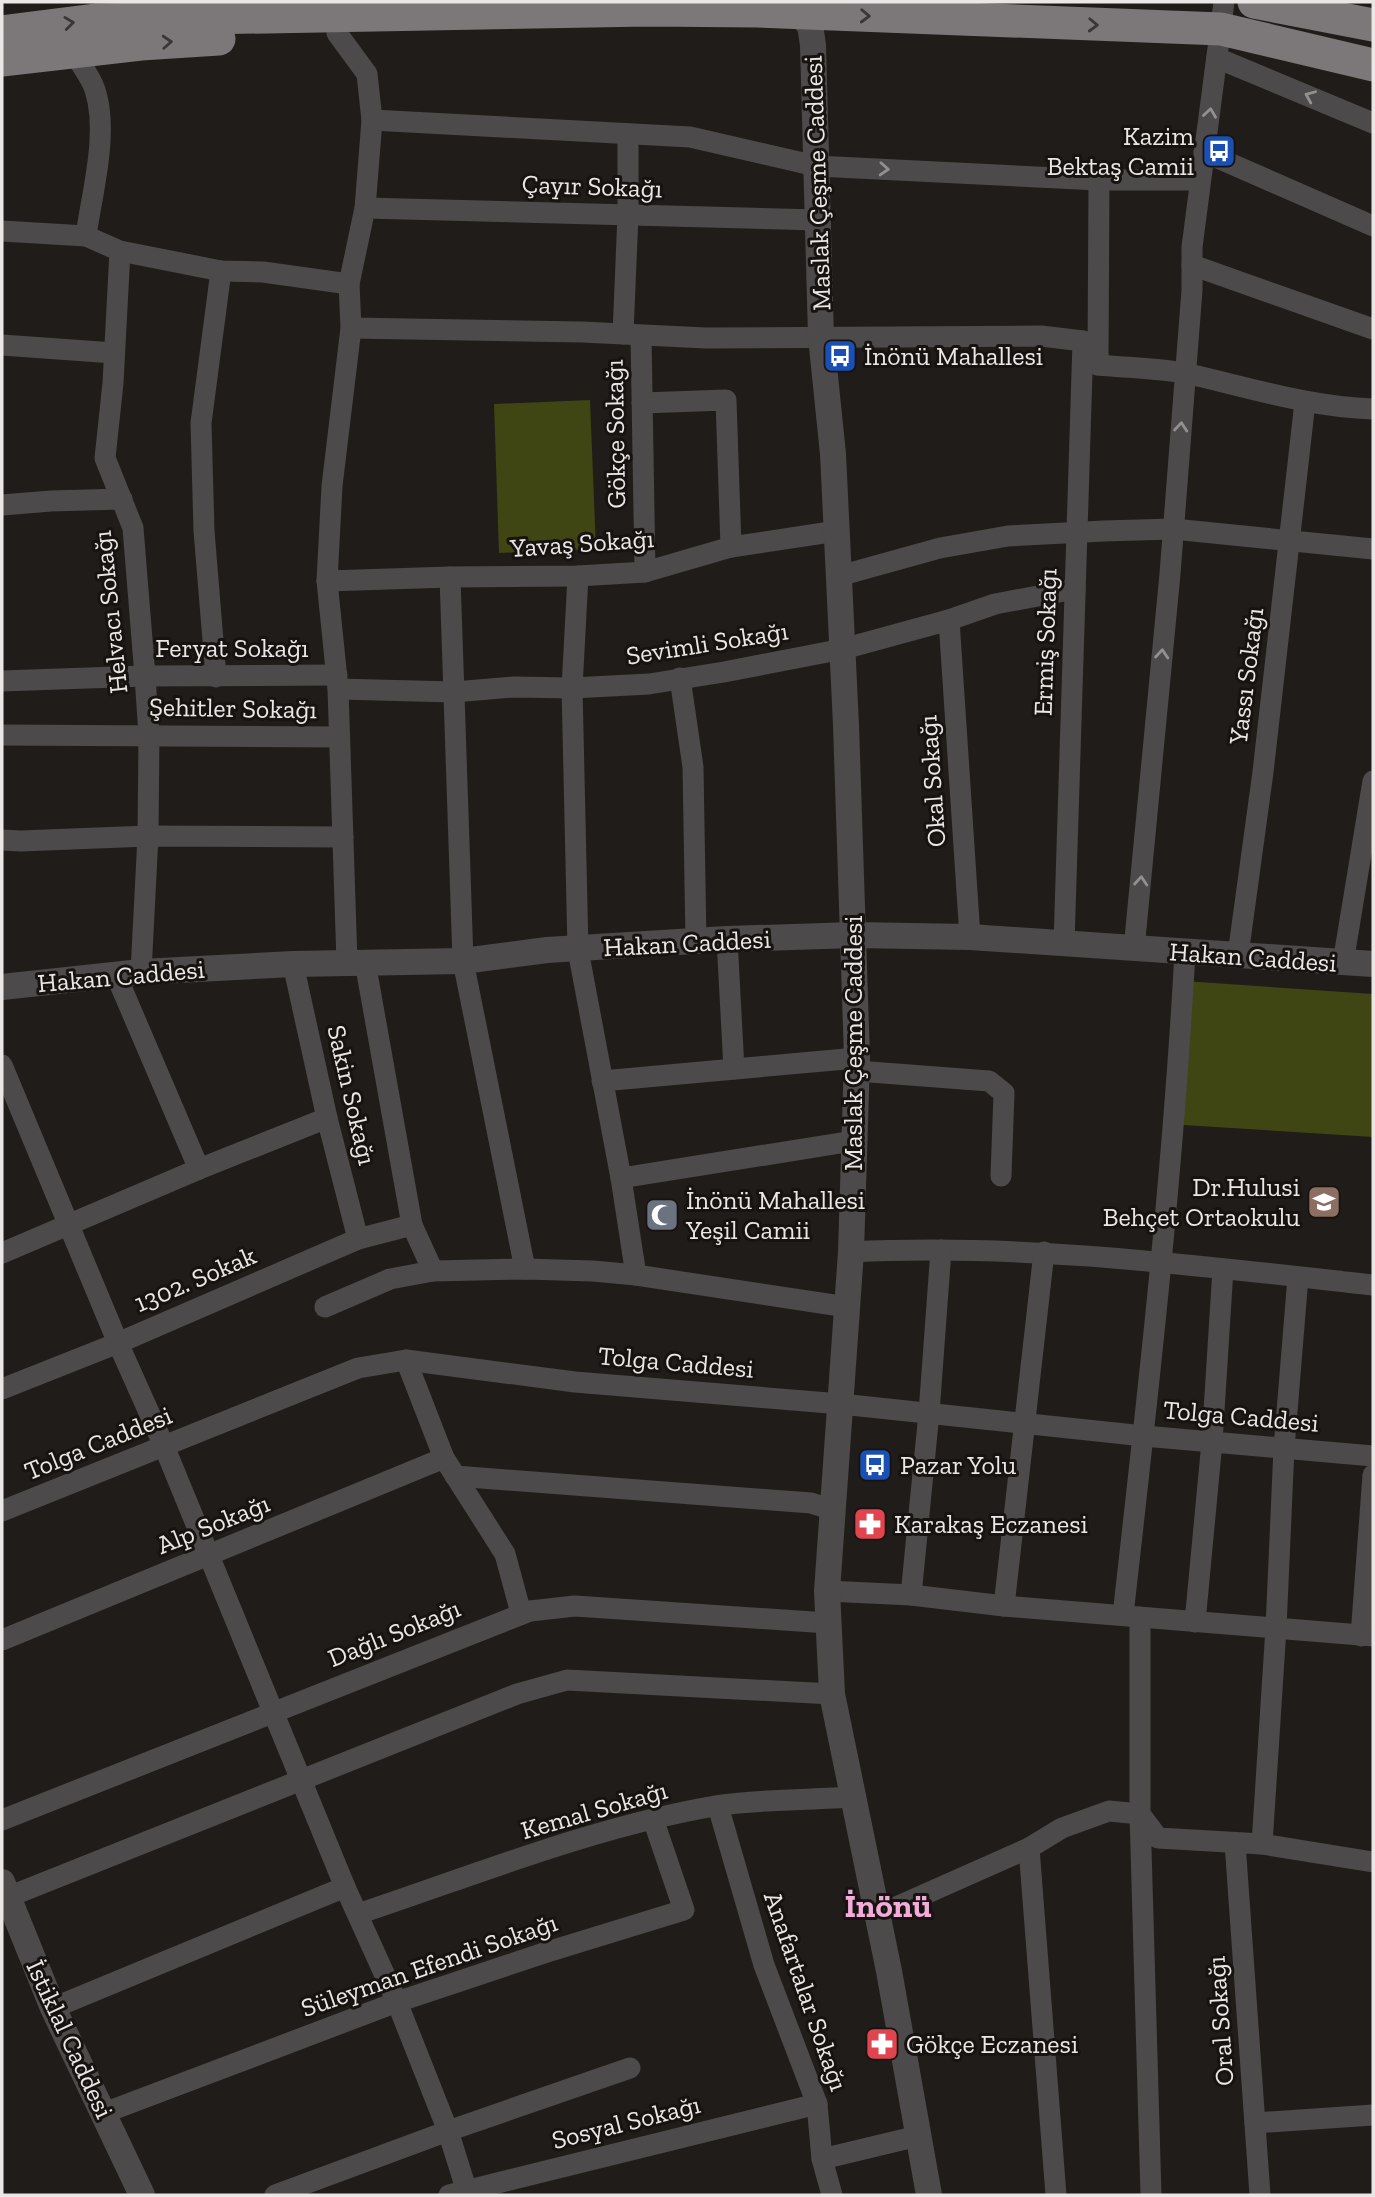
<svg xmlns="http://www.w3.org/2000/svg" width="1375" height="2197" font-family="'Zilla Slab',serif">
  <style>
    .green { fill: #3f4513 }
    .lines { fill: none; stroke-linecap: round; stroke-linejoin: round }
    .minor { stroke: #4c4a4a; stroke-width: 21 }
    .tertiary { stroke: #4c4a4a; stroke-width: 26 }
    .primary { stroke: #7c7778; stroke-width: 33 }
    .oneway { stroke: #3a3634 }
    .oneway2 { stroke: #939190 }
    .labels { text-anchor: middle; stroke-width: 6; stroke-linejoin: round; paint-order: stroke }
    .poi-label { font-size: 26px; fill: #eae7e6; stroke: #171310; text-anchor: start }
    .street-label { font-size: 26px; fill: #eae7e6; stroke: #171310 }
    .district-label { font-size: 33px; font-weight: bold; fill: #f2acda; stroke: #171310 }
  </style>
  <rect width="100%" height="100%" fill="#201c19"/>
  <g class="green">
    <polygon points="590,400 596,549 499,553 494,404"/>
    <polygon points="1184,981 1373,994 1373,1137 1183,1125"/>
  </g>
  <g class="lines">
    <g class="minor">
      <polyline points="337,33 367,74 372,120 365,208 349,284 351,328 332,486 327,581 338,689 347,962"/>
      <path d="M74,53c7,12 17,24 21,37 14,43 -3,102 -9,146"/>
      <polyline points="1217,58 1373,123"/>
      <polyline points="372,120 690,137 816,166 1099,180 1200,180"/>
      <polyline points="1204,152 1373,226"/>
      <polyline points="365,208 817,220"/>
      <polyline points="2,231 86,236 120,251 221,271 263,272 349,284"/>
      <polyline points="120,251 113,383 105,458 133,528 145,676 149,735 148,836 141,972"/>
      <polyline points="1192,265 1373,329"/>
      <path d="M351,328l231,4 124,6 335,-2 42,5 15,24c30,3 62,3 91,9 62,14 120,33 184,35"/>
      <polyline points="623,334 628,215 628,134"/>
      <polyline points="641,336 645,572"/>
      <polyline points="2,345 114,353"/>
      <polyline points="1098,365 1099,180"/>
      <polyline points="642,403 726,400 731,547"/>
      <polyline points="2,505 51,501 122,499"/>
      <polyline points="578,576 572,688 578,950 621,1178 636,1275"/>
      <polyline points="839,576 940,548 1008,536 1104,531 1173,529 1373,549"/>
      <polyline points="450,577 463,961 525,1269"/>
      <polyline points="327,581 450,577 578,576 645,572 731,547 837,531"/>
      <polyline points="949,620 970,937"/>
      <polyline points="216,677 204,531 201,423 221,271"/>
      <polyline points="680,678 693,767 696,942"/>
      <polyline points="2,681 145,676 337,675"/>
      <polyline points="338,689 454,692 514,687 572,688 649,684 724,672 843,649 949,620 995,604 1075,589"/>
      <polyline points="2,735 338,737"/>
      <polyline points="2,840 21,841 148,836 343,837"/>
      <polyline points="727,939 734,1069"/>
      <polyline points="1064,944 1083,341"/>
      <polyline points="1134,949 1170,574 1192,290 1192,247 1224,2"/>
      <polyline points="1238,955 1263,772 1305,402"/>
      <polyline points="365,962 412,1225 433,1271 525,1269 593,1271 636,1275 847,1307"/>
      <polyline points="1343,963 1373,781"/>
      <polyline points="293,964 327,1118 358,1239"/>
      <polyline points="116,975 199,1169"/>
      <polyline points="2,1065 118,1343 164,1446 345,1887 397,2002 448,2131 468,2195"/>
      <polyline points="857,1071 989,1081 1004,1093 1001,1176"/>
      <polyline points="602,1081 857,1058"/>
      <polyline points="621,1178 853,1141"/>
      <path d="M851,1252c175,-9 349,14 522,33"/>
      <polyline points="2,1253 199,1169 327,1118"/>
      <polyline points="325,1307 390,1279 433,1271"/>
      <polyline points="406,1360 444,1458 505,1554 521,1613"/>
      <polyline points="2,1389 118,1343 358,1239 412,1225"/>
      <polyline points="455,1476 811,1503 833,1510"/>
      <polyline points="2,1511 358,1368 406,1360 575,1382 841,1404 1144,1436 1373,1456"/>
      <polyline points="827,1591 911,1595 1004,1606 1373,1636"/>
      <polyline points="911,1595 929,1413 941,1250"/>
      <polyline points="1004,1606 1044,1252"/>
      <path d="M1123,1615c25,-221 50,-441 62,-663"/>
      <polyline points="1140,1617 1140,1814 1151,2195"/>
      <polyline points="1195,1622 1212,1442 1223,1269"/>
      <polyline points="1361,1636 1373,1475"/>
      <polyline points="2,1640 444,1458"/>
      <polyline points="718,1806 764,1965 817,2104 822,2159 832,2195"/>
      <polyline points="2,1820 530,1611 575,1606 828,1623"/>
      <polyline points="1235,1843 1260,2195"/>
      <polyline points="1262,1844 1276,1628 1284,1448 1298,1277"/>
      <polyline points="1029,1848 1056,2195"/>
      <polyline points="8,1897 517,1694 567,1680 832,1694"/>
      <path d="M358,1914c117,-39 235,-87 357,-108 43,-7 94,-6 138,-9"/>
      <polyline points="878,1915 1029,1848 1062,1828 1109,1811 1140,1814 1158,1838 1262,1844 1373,1862"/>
      <polyline points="53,2008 345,1887"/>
      <polyline points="104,2113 397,2002 544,1953 684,1910 653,1819"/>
      <polyline points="1255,2123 1373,2115"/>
      <polyline points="822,2159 918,2136"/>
      <polyline points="275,2195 448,2131 630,2068"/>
      <polyline points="449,2195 817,2104"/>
    </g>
    <g class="tertiary">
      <polyline points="797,13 810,25 813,45 821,337 833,454 846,725 857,1058 851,1252 827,1591 832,1694 889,1971 929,2195"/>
      <polyline points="2,987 141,972 293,964 463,961 547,950 727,939 854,935 970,937 1373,964"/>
      <polyline points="2,1882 53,2008 142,2195"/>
    </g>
    <g class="primary">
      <polyline points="1254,2 1373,25"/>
      <polyline points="2,32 95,20 648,10 757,11 1221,29 1373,65"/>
      <polyline points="2,60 141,44 219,39"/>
    </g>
  </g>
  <defs><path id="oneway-chevron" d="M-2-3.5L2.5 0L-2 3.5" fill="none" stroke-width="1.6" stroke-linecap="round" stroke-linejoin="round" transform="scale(1.75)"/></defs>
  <g class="oneway">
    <use href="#oneway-chevron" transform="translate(865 16) rotate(2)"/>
    <use href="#oneway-chevron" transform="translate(69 23) rotate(-7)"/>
    <use href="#oneway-chevron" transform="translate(1093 25) rotate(2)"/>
    <use href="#oneway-chevron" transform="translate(167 42) rotate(-3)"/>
  </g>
  <g class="oneway2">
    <use href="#oneway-chevron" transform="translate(1310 96) rotate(-157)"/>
    <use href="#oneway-chevron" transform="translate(1210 113) rotate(-82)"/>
    <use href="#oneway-chevron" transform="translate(884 169) rotate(3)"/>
    <use href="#oneway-chevron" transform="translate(1181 427) rotate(-85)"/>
    <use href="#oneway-chevron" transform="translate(1162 654) rotate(-85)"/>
    <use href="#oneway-chevron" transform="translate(1141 881) rotate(-85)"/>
  </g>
  <defs>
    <symbol id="bus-square" viewBox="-11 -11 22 22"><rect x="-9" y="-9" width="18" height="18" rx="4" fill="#1a4fb4" stroke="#171310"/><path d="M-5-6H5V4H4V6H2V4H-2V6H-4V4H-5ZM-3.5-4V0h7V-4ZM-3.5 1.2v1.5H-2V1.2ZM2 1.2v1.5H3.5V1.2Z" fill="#fff"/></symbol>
    <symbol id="school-square" viewBox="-11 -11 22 22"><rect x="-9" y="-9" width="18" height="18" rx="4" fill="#8d6e63" stroke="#171310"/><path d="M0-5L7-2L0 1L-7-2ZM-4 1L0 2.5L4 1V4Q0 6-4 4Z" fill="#fff"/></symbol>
    <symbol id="mosque-square" viewBox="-11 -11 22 22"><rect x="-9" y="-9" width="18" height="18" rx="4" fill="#6b7280" stroke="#171310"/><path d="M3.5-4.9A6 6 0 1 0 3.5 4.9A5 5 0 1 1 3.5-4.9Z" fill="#fff"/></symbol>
    <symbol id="pharmacy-square" viewBox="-11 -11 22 22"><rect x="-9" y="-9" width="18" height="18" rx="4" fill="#e0444e" stroke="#171310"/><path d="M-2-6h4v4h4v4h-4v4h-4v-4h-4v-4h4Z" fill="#fff"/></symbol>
  </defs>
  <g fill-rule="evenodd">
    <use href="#bus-square" x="1200" y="132" width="38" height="38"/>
    <use href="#bus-square" x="821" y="337" width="38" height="38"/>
    <use href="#school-square" x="1305" y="1183" width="38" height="38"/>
    <use href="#mosque-square" x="643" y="1196" width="38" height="38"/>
    <use href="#bus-square" x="856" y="1446" width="38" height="38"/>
    <use href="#pharmacy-square" x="851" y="1505" width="38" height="38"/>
    <use href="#pharmacy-square" x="863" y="2025" width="38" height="38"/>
  </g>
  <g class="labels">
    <g class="poi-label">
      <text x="1194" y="145" text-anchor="end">Kazim<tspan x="1194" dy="30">Bektaş Camii</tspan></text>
      <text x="864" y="365">İnönü Mahallesi</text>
      <text x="1300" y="1196" text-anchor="end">Dr.Hulusi<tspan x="1300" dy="30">Behçet Ortaokulu</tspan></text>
      <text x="686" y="1209">İnönü Mahallesi<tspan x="686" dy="30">Yeşil Camii</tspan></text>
      <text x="900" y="1474">Pazar Yolu</text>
      <text x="894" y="1533">Karakaş Eczanesi</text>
      <text x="906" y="2053">Gökçe Eczanesi</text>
    </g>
    <g class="street-label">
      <text transform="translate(817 183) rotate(-92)" y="9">Maslak Çeşme Caddesi</text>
      <text transform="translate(592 186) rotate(2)" y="9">Çayır Sokağı</text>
      <text transform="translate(615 434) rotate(-91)" y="9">Gökçe Sokağı</text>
      <text transform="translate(582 543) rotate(-4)" y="9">Yavaş Sokağı</text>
      <text transform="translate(110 612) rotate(-96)" y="9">Helvacı Sokağı</text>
      <text transform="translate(1045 642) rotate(-88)" y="9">Ermiş Sokağı</text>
      <text transform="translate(707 643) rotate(-9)" y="9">Sevimli Sokağı</text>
      <text x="232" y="657">Feryat Sokağı</text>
      <text transform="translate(1246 676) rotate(-83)" y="9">Yassı Sokağı</text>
      <text transform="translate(233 708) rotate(1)" y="9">Şehitler Sokağı</text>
      <text transform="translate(932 781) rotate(-94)" y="9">Okal Sokağı</text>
      <text transform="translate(687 943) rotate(-3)" y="9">Hakan Caddesi</text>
      <text transform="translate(1253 957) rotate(4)" y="9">Hakan Caddesi</text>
      <text transform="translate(121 976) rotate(-5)" y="9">Hakan Caddesi</text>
      <text transform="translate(853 1043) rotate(-90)" y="9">Maslak Çeşme Caddesi</text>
      <text transform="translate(352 1095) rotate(77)" y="9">Sakin Sokağı</text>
      <text transform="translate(195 1279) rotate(-23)" y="9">1302. Sokak</text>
      <text transform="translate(676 1362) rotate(5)" y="9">Tolga Caddesi</text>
      <text transform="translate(1241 1416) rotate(5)" y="9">Tolga Caddesi</text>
      <text transform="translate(98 1443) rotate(-22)" y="9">Tolga Caddesi</text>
      <text transform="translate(213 1524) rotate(-22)" y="9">Alp Sokağı</text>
      <text transform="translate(394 1633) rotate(-22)" y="9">Dağlı Sokağı</text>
      <text transform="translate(594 1810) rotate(-16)" y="9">Kemal Sokağı</text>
      <text transform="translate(429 1965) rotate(-19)" y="9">Süleyman Efendi Sokağı</text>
      <text transform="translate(806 1991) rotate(71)" y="9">Anafartalar Sokağı</text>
      <text transform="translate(1220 2021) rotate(-94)" y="9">Oral Sokağı</text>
      <text transform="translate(70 2039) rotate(65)" y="9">İstiklal Caddesi</text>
      <text transform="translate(626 2122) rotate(-14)" y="9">Sosyal Sokağı</text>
    </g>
    <g class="district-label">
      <text x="888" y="1917">İnönü</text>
    </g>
  </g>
  <rect width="1375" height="2197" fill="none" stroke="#eae7e6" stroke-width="7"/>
</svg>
